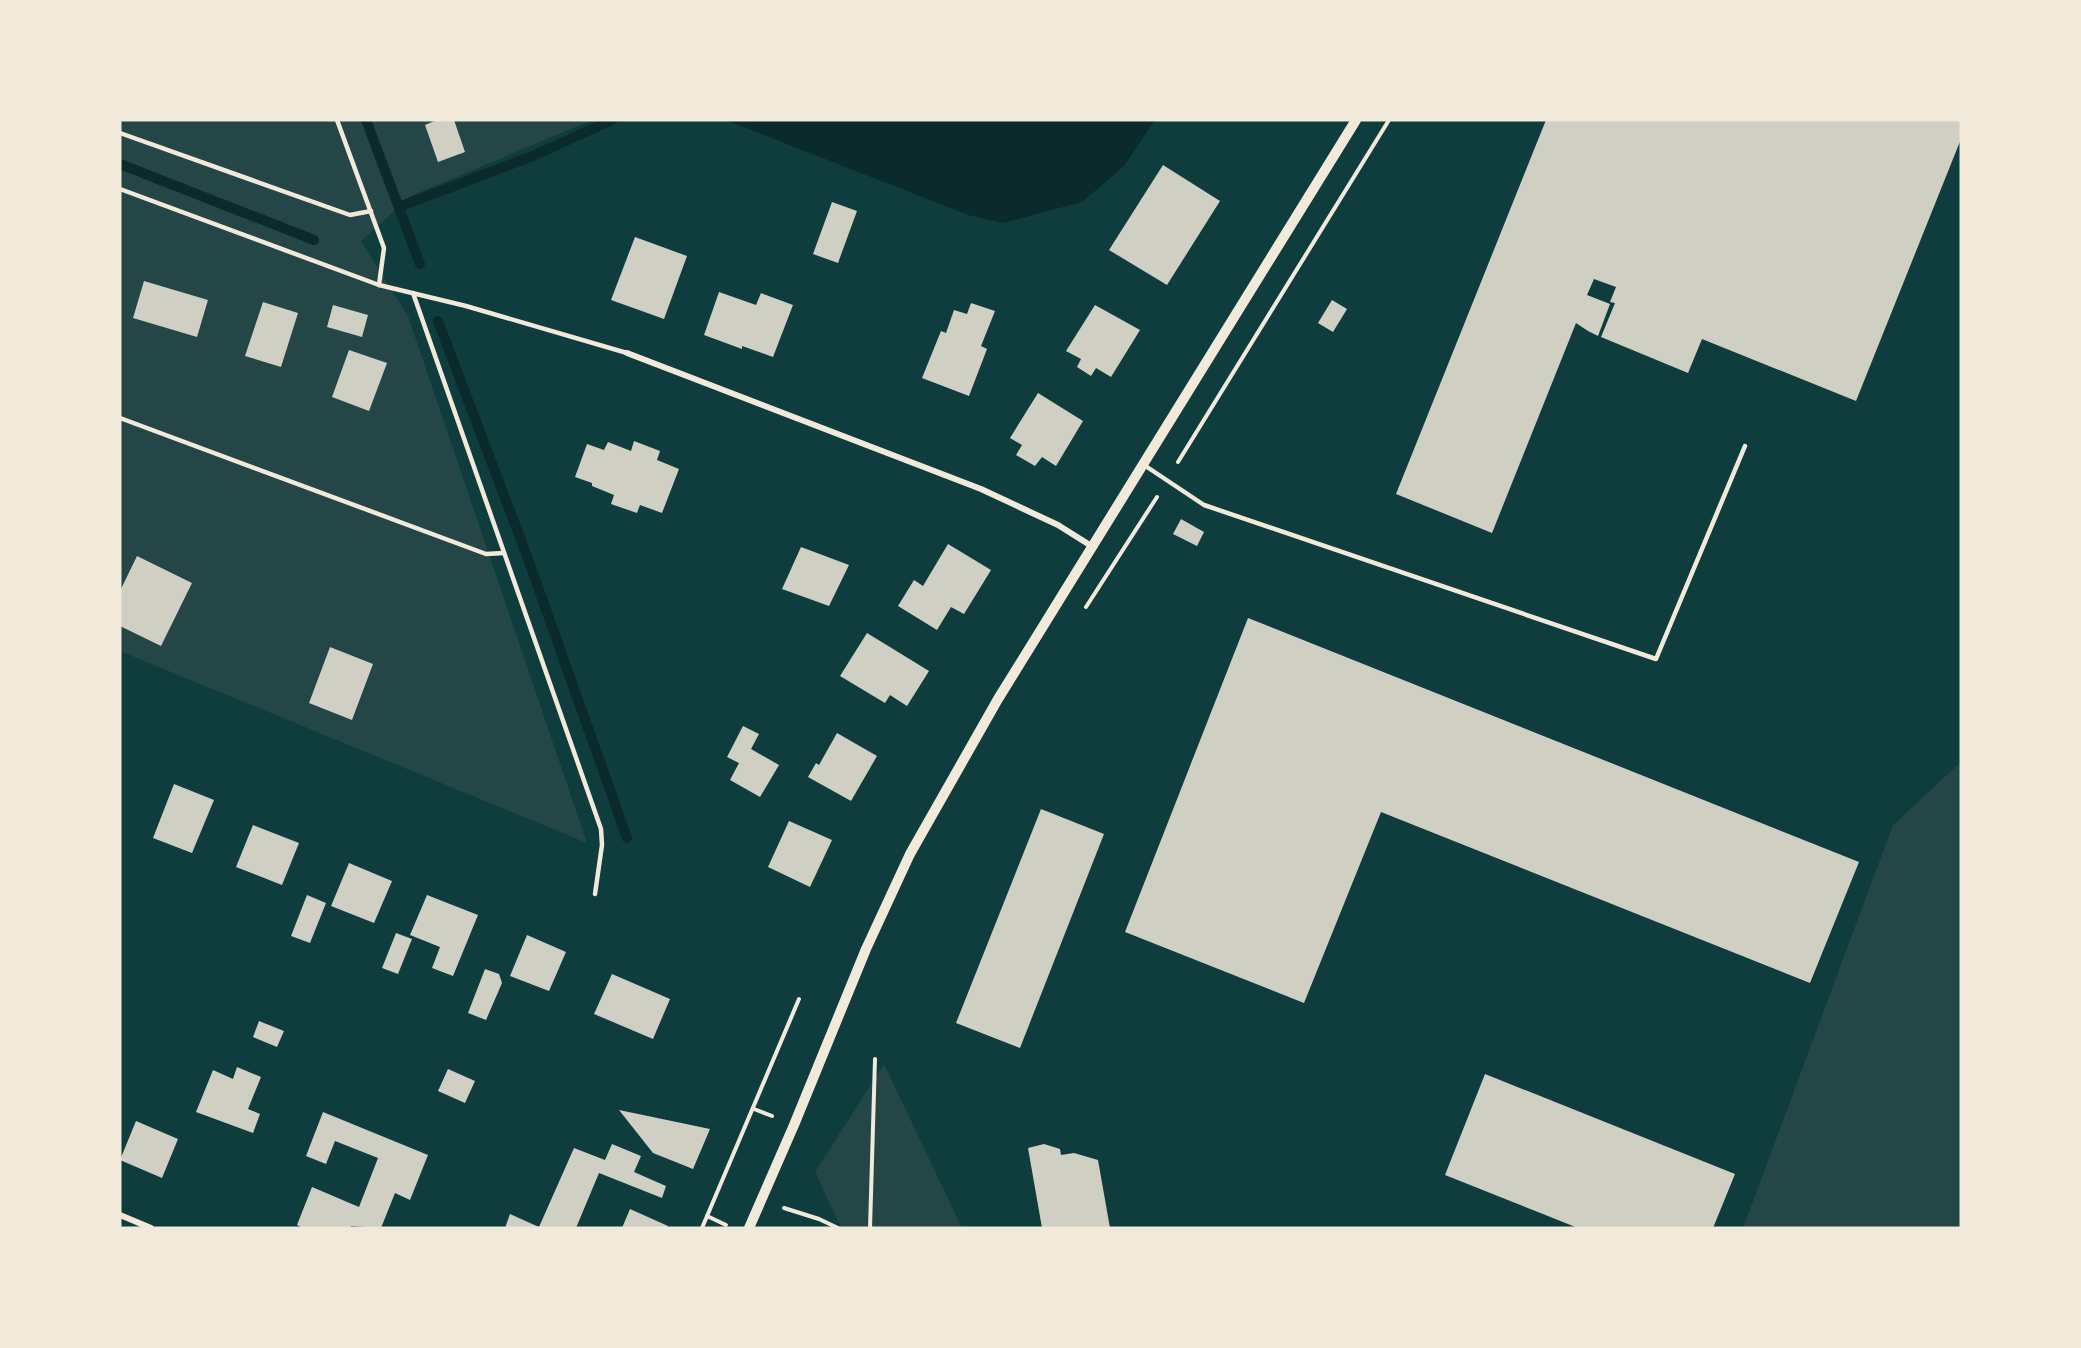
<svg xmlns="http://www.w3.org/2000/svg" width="2081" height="1348" font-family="'PT Sans',sans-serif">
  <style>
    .green { fill: #244646 }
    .water { fill: #0a2a2b }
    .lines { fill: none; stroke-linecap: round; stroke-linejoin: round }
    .stream { stroke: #0a2a2b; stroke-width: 10 }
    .building { fill: #cfcfc3 }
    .path { stroke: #f1e9da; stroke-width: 4 }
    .service { stroke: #f1e9da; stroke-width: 4.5 }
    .minor { stroke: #f1e9da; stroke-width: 6 }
    .tertiary { stroke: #f1e9da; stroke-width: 10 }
  </style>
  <rect width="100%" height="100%" fill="#0f3d3e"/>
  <g class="green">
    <polygon points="120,120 592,120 411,196 361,241 408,316 587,843 120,651"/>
    <polygon points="1961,762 1961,1228 1743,1228 1893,825"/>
    <polygon points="884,1064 962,1228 841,1228 815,1172"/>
  </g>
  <polygon class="water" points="726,120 1155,120 1124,166 1082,202 1003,223 968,215"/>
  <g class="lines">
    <g class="stream">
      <polyline points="366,120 420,264"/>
      <polyline points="120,164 314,240"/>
      <polyline points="399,207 535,155 612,120"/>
      <polyline points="438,321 527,556 627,838"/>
    </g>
  </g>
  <g class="building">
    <polygon points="437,120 454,120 465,152 438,162 425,125"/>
    <polygon points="1546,120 1961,120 1961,139 1856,401 1702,339 1688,373 1601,337 1615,303 1610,302 1616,287 1594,279 1587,295 1610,304 1598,336 1588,331 1576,323 1492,533 1396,494"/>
    <polygon points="1163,165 1220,201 1167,285 1109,250"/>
    <polygon points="832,202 857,211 838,263 813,254"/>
    <polygon points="635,237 687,256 664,319 611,300"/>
    <polygon points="144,281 208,300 197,337 133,318"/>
    <polygon points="719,292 756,305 761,293 793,305 773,357 742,346 742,349 704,335"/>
    <polygon points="1332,300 1347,309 1333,332 1318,323"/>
    <polygon points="263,302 298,313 281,367 245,356"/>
    <polygon points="971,303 995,311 981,346 987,349 969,396 922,378 941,331 946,333 954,310 967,314"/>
    <polygon points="333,305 368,315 362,337 327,327"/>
    <polygon points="1095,305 1140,330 1111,377 1096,368 1091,376 1077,367 1081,359 1066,351"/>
    <polygon points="349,350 387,363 369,411 332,397"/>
    <polygon points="1038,393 1083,421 1056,466 1042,457 1035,466 1016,455 1022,445 1010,438"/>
    <polygon points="634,441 660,451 657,460 679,469 662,513 640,505 637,513 611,504 614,495 592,486 592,483 575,477 587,444 604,450 608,442 631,451"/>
    <polygon points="1181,519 1204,532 1197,546 1173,534"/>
    <polygon points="948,544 991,570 964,614 951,607 937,630 898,606 914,580 923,586"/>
    <polygon points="801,547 849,565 829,606 782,589"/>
    <polygon points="137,556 192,583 161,646 120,626 120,591"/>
    <polygon points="1248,618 1859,862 1810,983 1381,812 1304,1003 1125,932"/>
    <polygon points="867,633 929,671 907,706 890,695 885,703 840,676"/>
    <polygon points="330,647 373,664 352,720 309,703"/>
    <polygon points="743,726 759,734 751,749 779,765 760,797 730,780 739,763 727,757"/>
    <polygon points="837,733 877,756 851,801 808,777 816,763 819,765"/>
    <polygon points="174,784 214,800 192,853 153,838"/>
    <polygon points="1041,809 1104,834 1020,1048 956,1023"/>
    <polygon points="789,821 832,840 810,887 768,867"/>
    <polygon points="253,825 299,843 282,885 236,867"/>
    <polygon points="349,863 392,881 374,923 331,906"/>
    <polygon points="307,895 326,903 310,943 291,936"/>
    <polygon points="427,895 478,915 453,976 432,968 440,947 410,935"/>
    <polygon points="396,933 412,939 398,974 382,968"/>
    <polygon points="527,935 566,952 549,991 510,976"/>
    <polygon points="485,969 499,974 502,983 486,1020 468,1013"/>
    <polygon points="612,974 670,999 653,1039 594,1014"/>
    <polygon points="259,1021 284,1031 277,1047 253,1037"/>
    <polygon points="237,1067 261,1077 248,1109 260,1114 253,1133 196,1112 213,1070 233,1079"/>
    <polygon points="448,1069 475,1081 465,1103 438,1091"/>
    <polygon points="1485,1074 1735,1174 1713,1228 1578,1228 1445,1175"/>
    <polygon points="619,1110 710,1129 693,1169 653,1153"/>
    <polygon points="323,1112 428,1155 410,1200 395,1193 381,1228 351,1226 351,1228 303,1228 297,1225 312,1187 359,1207 378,1158 335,1141 326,1164 306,1156"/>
    <polygon points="136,1121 178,1139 162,1178 120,1160"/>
    <polygon points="612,1144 641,1156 634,1172 666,1186 662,1198 599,1173 576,1228 505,1228 510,1214 539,1227 574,1148 605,1160"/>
    <polygon points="1044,1144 1060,1149 1061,1155 1074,1153 1098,1160 1110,1228 1042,1228 1028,1148"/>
    <polygon points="630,1209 668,1226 667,1228 622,1228"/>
  </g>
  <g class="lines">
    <g class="path">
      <polyline points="1178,462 1389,120"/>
      <polyline points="1086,607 1157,497"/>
      <polyline points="754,1109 772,1116"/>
      <polyline points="784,1208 819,1219 838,1228"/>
      <polyline points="707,1216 726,1225"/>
      <polyline points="702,1228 799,999"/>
      <polyline points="870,1228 875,1059"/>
    </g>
    <g class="service">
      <polyline points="337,120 384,248 379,285"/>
      <polyline points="120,133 350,215 371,211"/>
      <polyline points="120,189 379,285 466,306 627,353"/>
      <polyline points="413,293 601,829 602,845 595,894"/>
      <polyline points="120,418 486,554 504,553"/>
      <polyline points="1144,465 1204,505 1656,659 1745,446"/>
    </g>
    <g class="minor">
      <polyline points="627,353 981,489 1058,525 1093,547"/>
      <polyline points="120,1215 151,1228"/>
    </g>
    <polyline class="tertiary" points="749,1228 794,1125 866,949 910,854 998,699 1356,120"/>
  </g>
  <rect width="2081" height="1348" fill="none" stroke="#f1e9da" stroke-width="243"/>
</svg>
